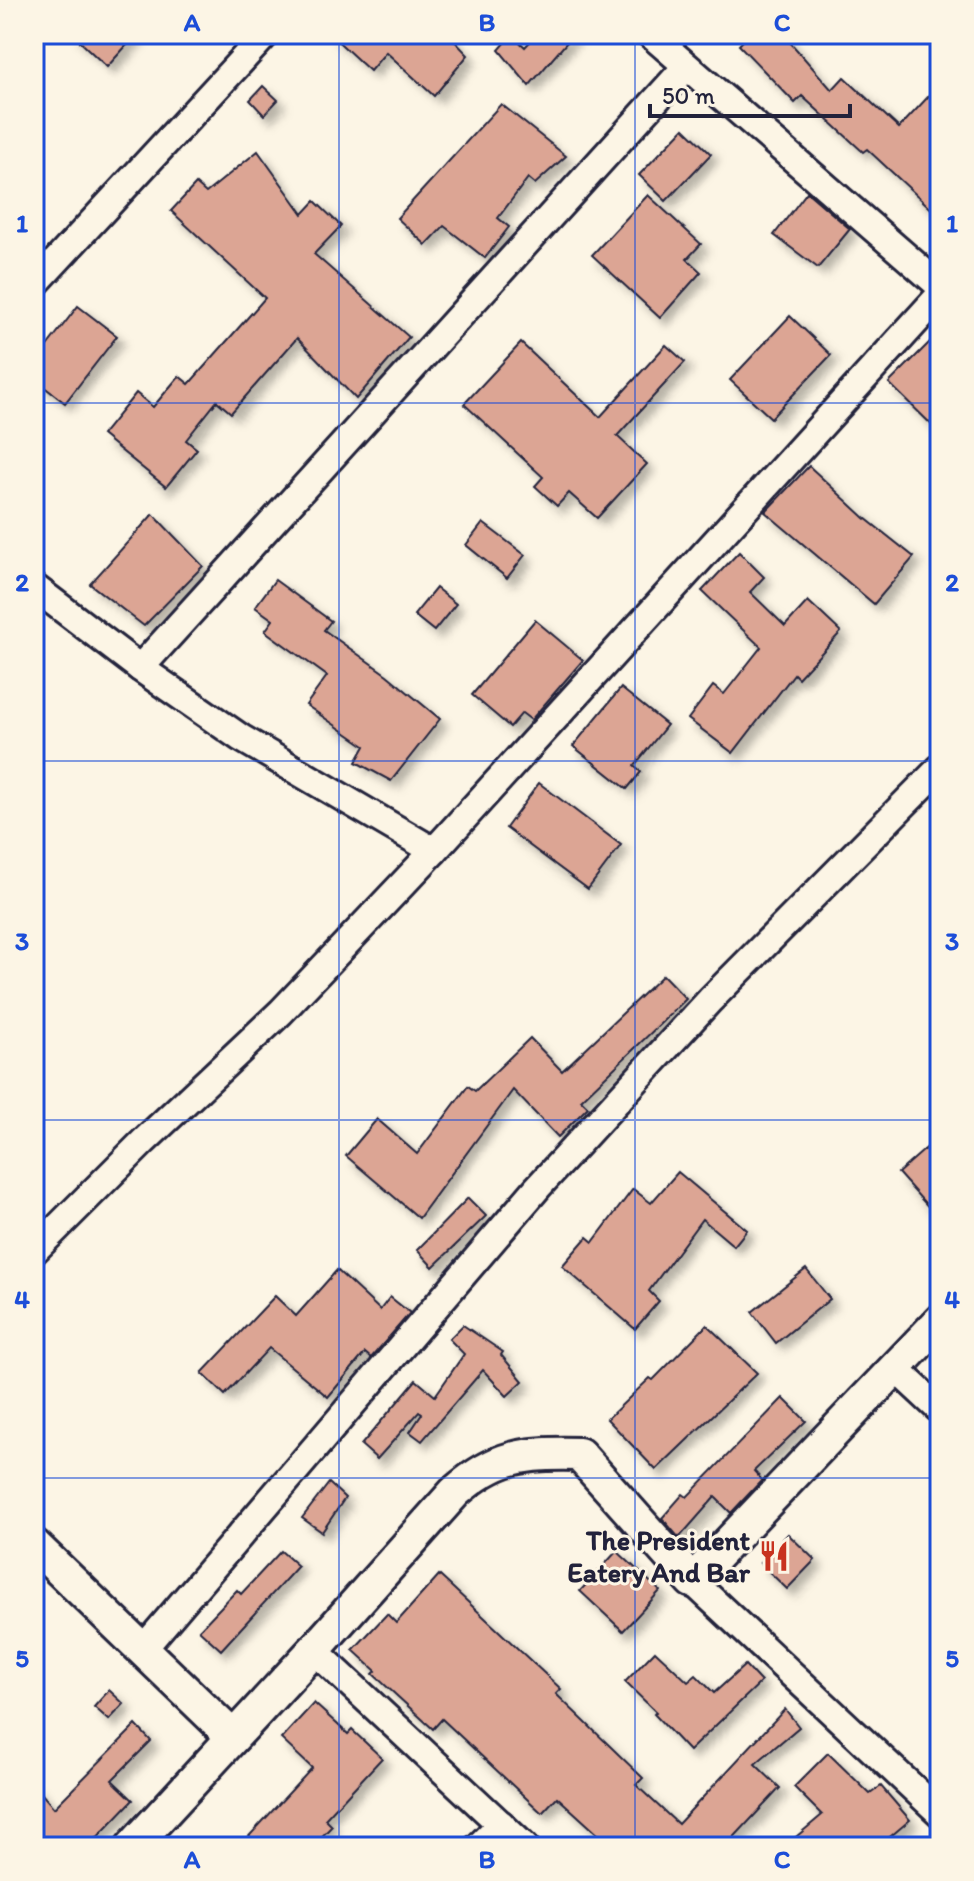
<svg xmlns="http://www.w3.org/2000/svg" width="974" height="1881" font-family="Itim,sans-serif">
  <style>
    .building { fill: #dca594; stroke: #22223b; stroke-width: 2; filter: url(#shadow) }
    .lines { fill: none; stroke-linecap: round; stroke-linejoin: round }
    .minor-casing { stroke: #22223b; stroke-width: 32 }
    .tertiary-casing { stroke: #22223b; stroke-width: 38 }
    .minor { stroke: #fcf5e5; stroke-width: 26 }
    .tertiary { stroke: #fcf5e5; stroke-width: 32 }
    .grid { fill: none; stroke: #1d4ed8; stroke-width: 2; stroke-opacity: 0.55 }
    .labels { text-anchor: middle; stroke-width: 6; stroke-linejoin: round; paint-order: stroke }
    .poi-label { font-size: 28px; font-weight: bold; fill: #22223b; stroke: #fcf5e5; text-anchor: end }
    .neatline { fill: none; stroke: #1d4ed8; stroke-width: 3 }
    .grid-label { font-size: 26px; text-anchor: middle; font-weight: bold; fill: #1d4ed8 }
  </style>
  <defs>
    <filter id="shadow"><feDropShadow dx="7" dy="7" stdDeviation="4" flood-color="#0004"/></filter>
  </defs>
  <rect width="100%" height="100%" fill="#fcf5e5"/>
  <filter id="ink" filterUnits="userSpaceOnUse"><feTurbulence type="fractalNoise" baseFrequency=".0125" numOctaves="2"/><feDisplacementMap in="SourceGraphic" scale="16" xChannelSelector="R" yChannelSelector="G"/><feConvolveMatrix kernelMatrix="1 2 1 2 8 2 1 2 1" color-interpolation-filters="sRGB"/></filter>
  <g filter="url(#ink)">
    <g class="building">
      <polygon points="72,34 137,34 107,67"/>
      <polygon points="330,34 448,34 468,55 434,96 386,52 370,71"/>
      <polygon points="537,34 574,34 529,86 499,50 512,35 525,47"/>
      <polygon points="749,34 783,34 832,90 844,77 899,128 940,84 940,217 867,149 863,152 802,96 795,103 739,45"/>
      <polygon points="263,86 278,100 264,115 250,100"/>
      <polygon points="501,104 566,156 535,184 528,178 498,218 509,227 485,258 444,226 426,245 397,218"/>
      <polygon points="684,128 711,154 666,201 639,175"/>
      <polygon points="258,151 303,214 315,201 341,226 314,254 409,337 356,399 297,338 231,413 217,401 186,440 197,449 166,487 102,435 136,393 153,407 179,376 189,384 265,298 171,211 196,184 206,193"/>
      <polygon points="807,192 850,229 818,268 774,235"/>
      <polygon points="648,195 701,244 687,259 701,272 660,318 592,255"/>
      <polygon points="78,306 117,336 65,403 34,379 34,363"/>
      <polygon points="790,316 831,355 771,418 730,380"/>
      <polygon points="940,332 940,433 889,383"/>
      <polygon points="521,343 600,417 666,345 685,362 617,436 647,464 597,518 569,493 557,506 535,486 543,477 464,404"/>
      <polygon points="809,466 865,518 914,557 874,604 765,512"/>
      <polygon points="153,514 203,566 144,626 90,584"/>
      <polygon points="483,523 525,555 507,578 466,545"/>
      <polygon points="739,552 764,577 750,592 785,626 808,601 841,632 798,678 794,674 733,753 688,719 713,686 724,694 761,647 702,591"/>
      <polygon points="275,580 331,621 324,630 387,675 440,719 391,781 356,762 365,746 306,705 327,676 265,631 273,620 255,607"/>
      <polygon points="436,588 456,604 434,631 414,615"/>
      <polygon points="535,620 583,660 531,720 522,713 510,727 472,695"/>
      <polygon points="621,688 667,725 634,766 641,772 627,789 573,746"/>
      <polygon points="539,783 621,845 588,889 506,828"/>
      <polygon points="663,975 686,999 581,1100 588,1107 558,1137 513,1090 419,1218 346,1156 377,1119 417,1154 468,1086 475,1091 530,1038 562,1071"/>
      <polygon points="940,1136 940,1220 898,1173"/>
      <polygon points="678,1172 747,1230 734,1246 702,1219 649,1291 659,1301 635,1329 562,1266 587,1237 593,1242 633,1189 651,1203"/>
      <polygon points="468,1198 486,1216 433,1267 417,1250"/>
      <polygon points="806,1269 830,1299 776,1343 752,1312"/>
      <polygon points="337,1270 380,1310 390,1297 410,1313 371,1358 365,1353 328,1397 269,1348 225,1395 202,1373 275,1296 296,1316"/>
      <polygon points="463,1325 503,1352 501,1355 523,1381 507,1396 483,1370 422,1441 410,1432 422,1414 419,1412 377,1459 361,1445 416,1380 435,1396 464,1354 449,1339"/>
      <polygon points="707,1325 757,1373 656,1470 607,1419 650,1378 653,1380"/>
      <polygon points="783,1398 806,1421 754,1471 762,1480 731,1513 715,1497 679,1538 662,1518 683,1494 687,1497"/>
      <polygon points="329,1483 345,1498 322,1532 302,1518"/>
      <polygon points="788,1534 815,1560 787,1589 760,1563"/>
      <polygon points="281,1551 298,1566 221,1650 199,1630 237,1590 241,1594"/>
      <polygon points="617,1551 660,1591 623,1631 580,1591"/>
      <polygon points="439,1575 561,1689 556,1694 643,1778 636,1785 678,1824 785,1709 799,1727 755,1764 780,1788 725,1847 612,1847 557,1797 542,1813 442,1719 433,1729 373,1674 376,1671 353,1650 387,1614 396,1623"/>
      <polygon points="655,1651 688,1682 696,1675 714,1693 745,1665 761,1682 689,1751 654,1714 656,1712 625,1682"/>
      <polygon points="109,1690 124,1704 109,1720 94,1707"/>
      <polygon points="314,1703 348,1734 352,1730 382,1758 325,1819 332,1826 312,1847 239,1847 312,1768 281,1739"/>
      <polygon points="136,1725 151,1741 112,1780 133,1800 88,1847 34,1847 34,1785 54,1808"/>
      <polygon points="828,1753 870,1794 881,1786 910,1820 878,1847 784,1847 822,1815 794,1787"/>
    </g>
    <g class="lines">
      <defs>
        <g id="minor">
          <polyline points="650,34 940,286"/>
          <polyline points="34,285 266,34"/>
          <polyline points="34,587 140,668 241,738 434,851"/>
          <polyline points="140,668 686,67"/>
          <polyline points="34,1251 144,1141 281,1012 434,851 940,295"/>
          <polyline points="896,1369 940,1410"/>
          <polyline points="692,1581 940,1813"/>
          <polyline points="142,1650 538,1187 710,1000 940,768"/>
          <polyline points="314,1650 525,1847"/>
          <polyline points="478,1847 501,1824"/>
        </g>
        <g id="tertiary">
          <polyline points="34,1545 233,1737"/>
          <path d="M132,1847l182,-197 141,-158c42,-37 69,-39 124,-38l113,127 248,-260"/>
        </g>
      </defs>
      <use href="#minor" class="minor-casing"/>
      <use href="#tertiary" class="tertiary-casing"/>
      <use href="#minor" class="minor"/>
      <use href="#tertiary" class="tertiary"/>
    </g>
  </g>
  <path class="grid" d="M339,34v1813M635,34v1813M34,403h906M34,761h906M34,1120h906M34,1478h906"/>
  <defs>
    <symbol id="restaurant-bare" viewBox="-9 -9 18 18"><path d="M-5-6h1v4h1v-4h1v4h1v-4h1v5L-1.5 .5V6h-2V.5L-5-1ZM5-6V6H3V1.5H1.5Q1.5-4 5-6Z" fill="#c8321e" stroke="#fcf5e5" stroke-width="2.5" paint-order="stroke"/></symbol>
  </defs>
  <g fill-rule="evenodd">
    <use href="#restaurant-bare" x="752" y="1534" width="44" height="44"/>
  </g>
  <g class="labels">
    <g class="poi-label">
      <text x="750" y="1550">The President<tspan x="750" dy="32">Eatery And Bar</tspan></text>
    </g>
  </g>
  <rect width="974" height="1881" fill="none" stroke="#fcf5e5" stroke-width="88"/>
  <path d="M650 104v12h200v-12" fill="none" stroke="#22223b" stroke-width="4"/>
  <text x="662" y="104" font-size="24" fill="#22223b" stroke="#fcf5e5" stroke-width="6" paint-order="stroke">50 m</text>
  <rect x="44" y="44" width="886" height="1793" class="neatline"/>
  <g class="grid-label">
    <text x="192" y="31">A</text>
    <text x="487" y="31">B</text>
    <text x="782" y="31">C</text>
    <text x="22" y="232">1</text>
    <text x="952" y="232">1</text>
    <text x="22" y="591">2</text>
    <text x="952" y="591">2</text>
    <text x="22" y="950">3</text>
    <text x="952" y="950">3</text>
    <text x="22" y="1308">4</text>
    <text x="952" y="1308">4</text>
    <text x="22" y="1667">5</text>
    <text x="952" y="1667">5</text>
    <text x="192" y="1868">A</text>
    <text x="487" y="1868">B</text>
    <text x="782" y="1868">C</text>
  </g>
</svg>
